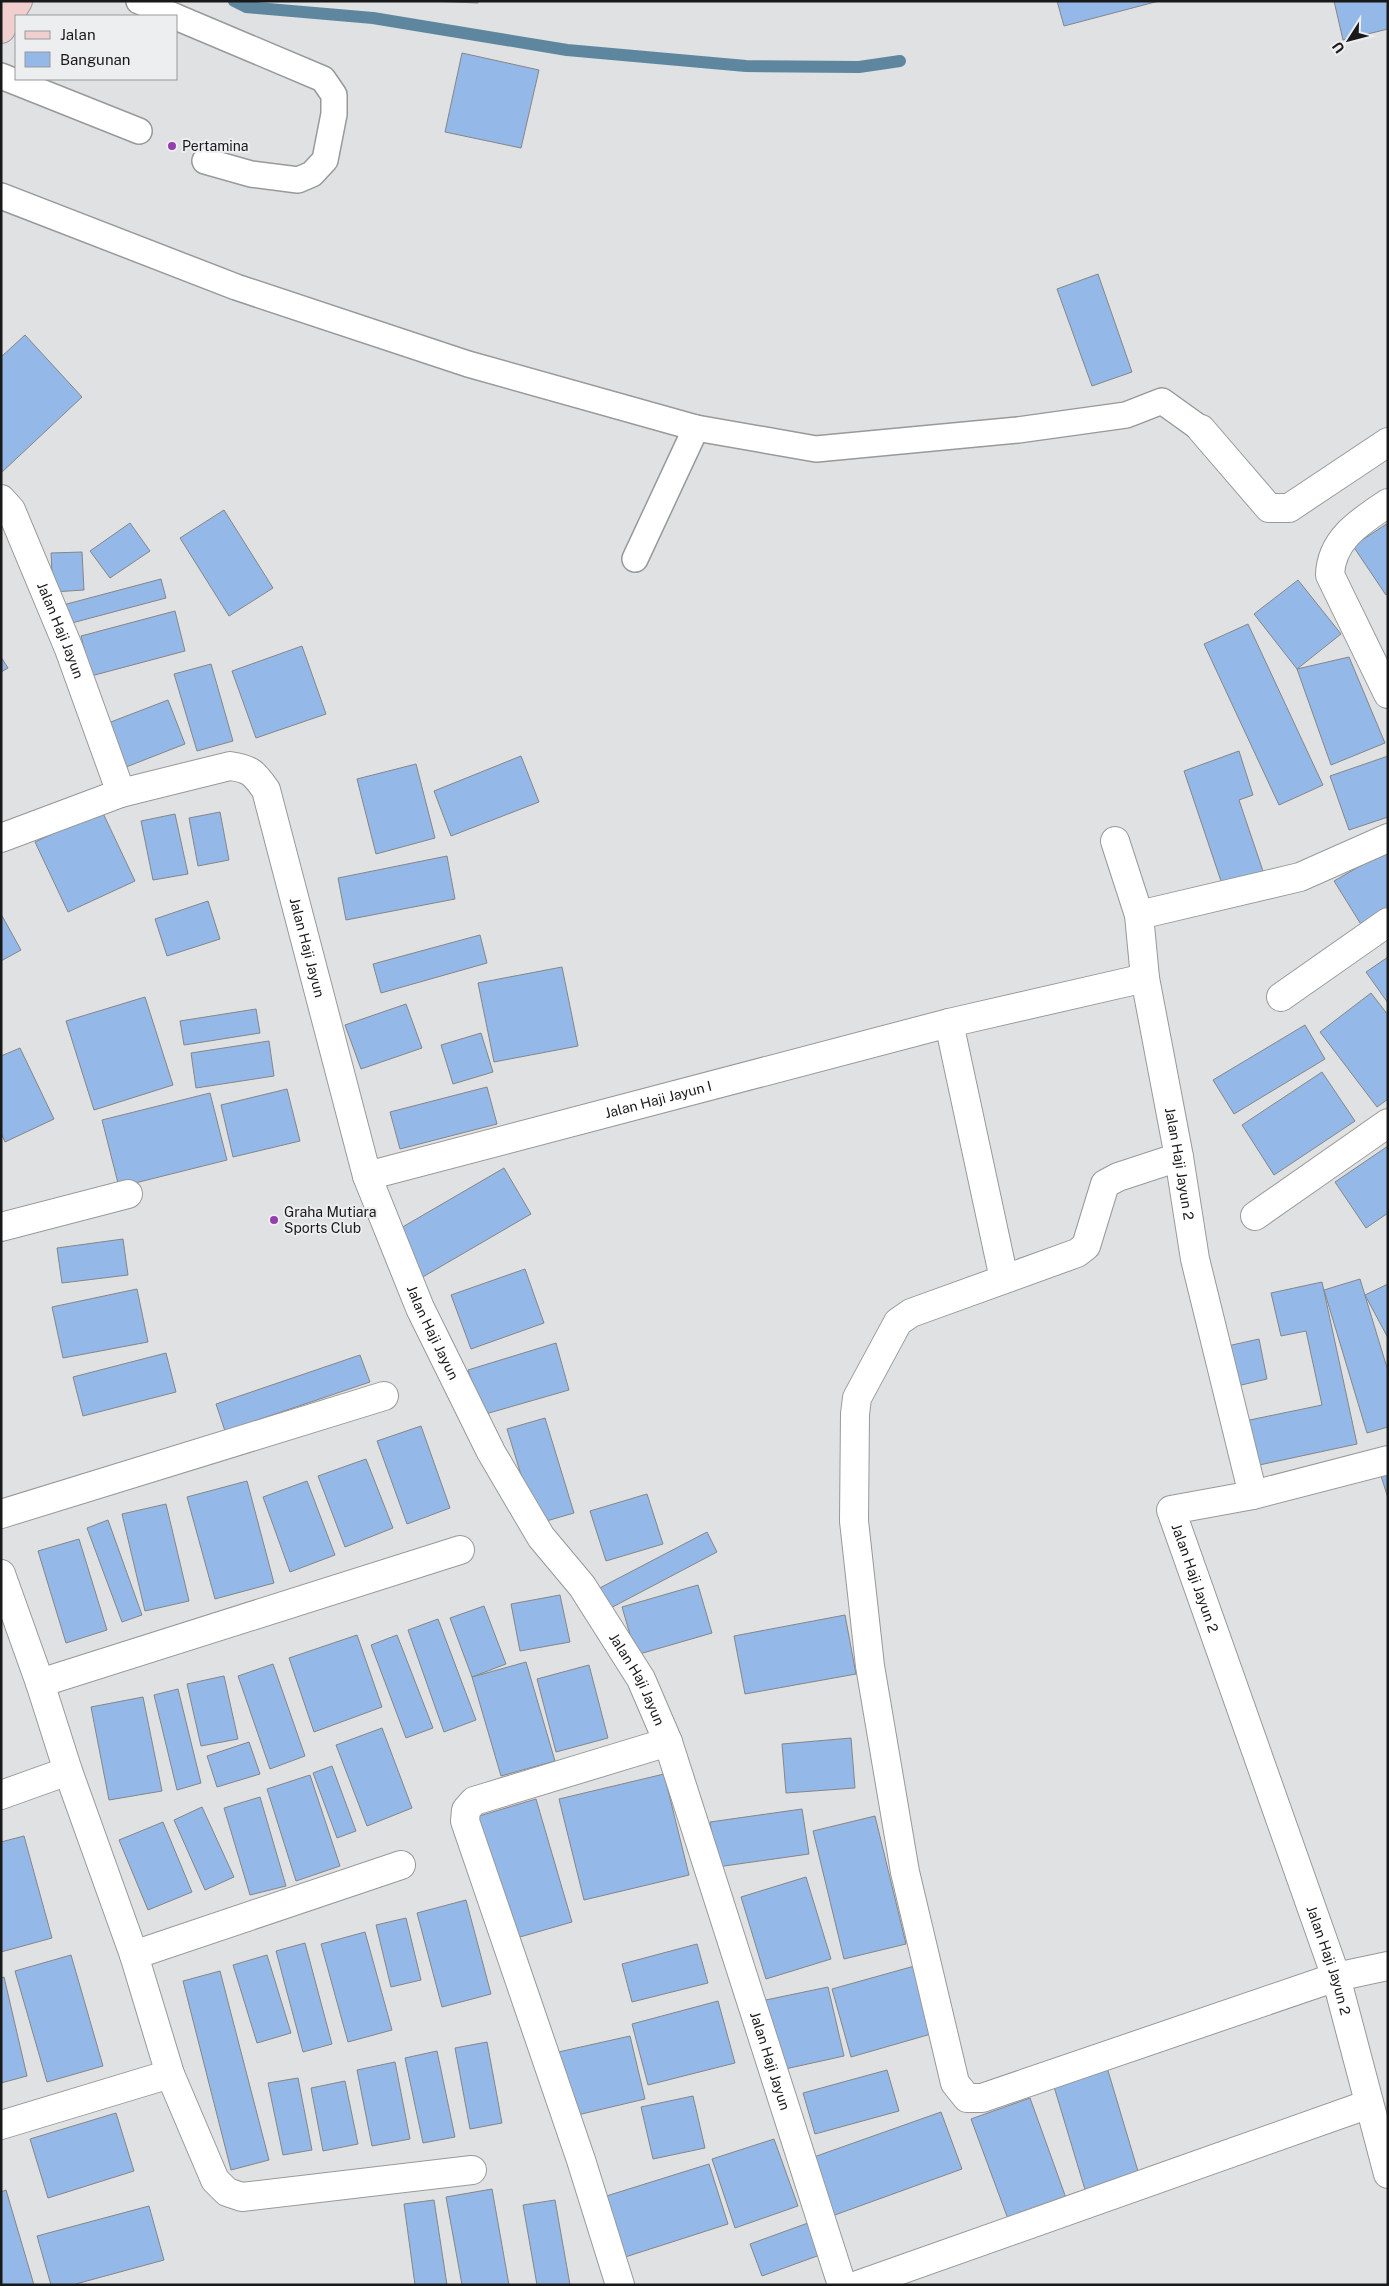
<svg xmlns="http://www.w3.org/2000/svg" width="1389" height="2286" font-family="'Public Sans',sans-serif">
  <style>
    .lines { fill: none; stroke-linecap: round; stroke-linejoin: round }
    .stream { stroke: #5e879f; stroke-width: 12 }
    .building { fill: #94b8e7; stroke: #858688 }
    .lane-casing { stroke: #98999a; stroke-width: 28 }
    .street-casing { stroke: #98999a; stroke-width: 30 }
    .secondary-casing { stroke: #98999a; stroke-width: 30 }
    .lane { stroke: #fff; stroke-width: 25 }
    .street { stroke: #fff; stroke-width: 28 }
    .secondary { stroke: #f2cfcf; stroke-width: 28 }
    .poi-dot { fill: #943fac; stroke: #edeef0; stroke-width: 2 }
    .labels { text-anchor: middle; stroke-width: 4; stroke-linejoin: round; paint-order: stroke }
    .poi-label { font-size: 14px; fill: #19191a; stroke: #edeef0; text-anchor: start }
    .street-label { font-size: 14px; fill: #19191a; stroke: #edeef0 }
  </style>
  <rect width="100%" height="100%" fill="#dfe1e2"/>
  <g class="lines">
    <polyline class="stream" points="234,1 246,7 373,18 567,50 746,66 859,67 900,61"/>
  </g>
  <g class="building">
    <polygon points="431,1 478,1 478,3"/>
    <polygon points="1057,1 1159,1 1064,26"/>
    <polygon points="1334,1 1388,1 1388,29 1343,40"/>
    <polygon points="462,53 539,70 521,148 445,132"/>
    <polygon points="1098,274 1132,372 1092,386 1057,289"/>
    <polygon points="25,335 82,397 1,473 1,357"/>
    <polygon points="224,510 273,588 229,616 180,538"/>
    <polygon points="130,523 150,551 110,578 90,551"/>
    <polygon points="1388,523 1388,593 1386,595 1353,546"/>
    <polygon points="82,552 84,590 53,592 51,553"/>
    <polygon points="161,579 166,598 68,624 63,605"/>
    <polygon points="1298,580 1341,634 1297,669 1254,614"/>
    <polygon points="175,611 185,651 91,676 81,636"/>
    <polygon points="1248,624 1323,785 1279,805 1204,644"/>
    <polygon points="302,646 326,714 256,738 232,671"/>
    <polygon points="1,657 8,668 1,672"/>
    <polygon points="1349,657 1385,743 1331,765 1297,669"/>
    <polygon points="211,664 233,741 197,751 174,674"/>
    <polygon points="168,700 185,744 121,769 103,725"/>
    <polygon points="1239,751 1253,795 1239,800 1265,877 1224,890 1184,771"/>
    <polygon points="521,756 539,802 451,836 434,791"/>
    <polygon points="1388,756 1388,817 1349,830 1330,776"/>
    <polygon points="416,764 435,838 376,854 357,779"/>
    <polygon points="102,811 135,881 68,912 35,842"/>
    <polygon points="220,812 229,860 198,866 189,818"/>
    <polygon points="175,814 188,874 153,880 141,821"/>
    <polygon points="1388,850 1388,910 1362,926 1334,881"/>
    <polygon points="447,856 455,899 346,920 338,878"/>
    <polygon points="208,901 220,939 167,956 155,919"/>
    <polygon points="1,914 21,950 1,961"/>
    <polygon points="480,935 487,963 381,993 373,964"/>
    <polygon points="1388,957 1388,1003 1366,972"/>
    <polygon points="562,967 578,1046 494,1062 478,983"/>
    <polygon points="1371,993 1388,1015 1388,1099 1377,1107 1320,1032"/>
    <polygon points="145,997 173,1085 94,1110 66,1021"/>
    <polygon points="406,1004 422,1048 361,1069 345,1025"/>
    <polygon points="256,1009 260,1033 184,1045 180,1021"/>
    <polygon points="1305,1025 1325,1059 1234,1114 1213,1080"/>
    <polygon points="481,1033 493,1072 453,1084 441,1045"/>
    <polygon points="269,1041 274,1076 196,1088 191,1053"/>
    <polygon points="20,1048 54,1119 5,1142 1,1133 1,1056"/>
    <polygon points="1322,1072 1355,1121 1274,1175 1242,1125"/>
    <polygon points="487,1087 497,1124 400,1149 390,1112"/>
    <polygon points="287,1089 300,1141 233,1157 221,1105"/>
    <polygon points="210,1093 227,1160 119,1187 102,1120"/>
    <polygon points="1388,1146 1388,1213 1366,1228 1335,1182"/>
    <polygon points="504,1168 531,1214 421,1278 394,1232"/>
    <polygon points="123,1239 128,1275 62,1283 57,1248"/>
    <polygon points="525,1269 544,1323 471,1349 451,1295"/>
    <polygon points="1360,1279 1388,1371 1388,1427 1367,1433 1324,1290"/>
    <polygon points="1322,1282 1357,1444 1250,1467 1240,1422 1322,1405 1306,1331 1281,1336 1271,1293"/>
    <polygon points="1388,1284 1388,1338 1365,1295"/>
    <polygon points="137,1289 148,1342 63,1358 52,1307"/>
    <polygon points="1259,1339 1267,1379 1233,1387 1223,1347"/>
    <polygon points="556,1343 569,1390 482,1415 468,1370"/>
    <polygon points="166,1353 176,1392 83,1416 73,1377"/>
    <polygon points="360,1355 370,1382 225,1431 216,1404"/>
    <polygon points="545,1418 574,1513 536,1524 507,1429"/>
    <polygon points="421,1426 450,1508 407,1524 377,1441"/>
    <polygon points="366,1459 393,1528 345,1547 318,1476"/>
    <polygon points="1388,1474 1388,1498 1381,1476"/>
    <polygon points="247,1481 274,1583 215,1599 187,1497"/>
    <polygon points="307,1481 335,1555 290,1572 263,1497"/>
    <polygon points="647,1494 663,1544 606,1561 590,1511"/>
    <polygon points="166,1504 189,1601 145,1611 122,1514"/>
    <polygon points="108,1520 142,1615 122,1622 87,1528"/>
    <polygon points="707,1532 717,1552 605,1611 594,1591"/>
    <polygon points="79,1539 107,1630 66,1643 38,1551"/>
    <polygon points="698,1585 712,1633 636,1655 622,1607"/>
    <polygon points="560,1595 570,1642 520,1651 511,1604"/>
    <polygon points="484,1606 506,1664 472,1677 450,1618"/>
    <polygon points="845,1615 856,1674 745,1694 734,1636"/>
    <polygon points="438,1619 476,1720 444,1732 408,1630"/>
    <polygon points="357,1635 382,1707 314,1732 289,1658"/>
    <polygon points="397,1635 433,1728 406,1738 371,1645"/>
    <polygon points="526,1662 555,1761 501,1776 472,1677"/>
    <polygon points="273,1664 305,1756 270,1769 238,1676"/>
    <polygon points="589,1665 608,1738 556,1752 537,1679"/>
    <polygon points="224,1676 238,1739 201,1746 187,1684"/>
    <polygon points="178,1689 201,1783 177,1790 154,1695"/>
    <polygon points="143,1697 162,1791 109,1800 91,1707"/>
    <polygon points="382,1728 412,1808 367,1826 336,1745"/>
    <polygon points="851,1738 855,1788 786,1793 782,1744"/>
    <polygon points="249,1742 260,1774 217,1787 207,1756"/>
    <polygon points="332,1766 356,1831 337,1838 313,1773"/>
    <polygon points="664,1774 689,1875 584,1900 559,1799"/>
    <polygon points="310,1775 340,1866 296,1881 267,1789"/>
    <polygon points="260,1797 286,1886 250,1895 224,1808"/>
    <polygon points="536,1799 572,1922 513,1939 476,1817"/>
    <polygon points="202,1807 234,1877 205,1890 174,1820"/>
    <polygon points="802,1809 809,1854 717,1867 710,1822"/>
    <polygon points="875,1816 906,1944 844,1959 813,1831"/>
    <polygon points="163,1822 192,1892 148,1910 119,1840"/>
    <polygon points="24,1836 52,1938 1,1952 1,1842"/>
    <polygon points="806,1877 831,1959 766,1979 741,1897"/>
    <polygon points="466,1900 491,1994 442,2007 417,1913"/>
    <polygon points="406,1918 421,1980 391,1987 376,1925"/>
    <polygon points="365,1932 392,2030 348,2042 321,1944"/>
    <polygon points="305,1943 332,2044 303,2052 276,1951"/>
    <polygon points="697,1944 708,1983 632,2002 622,1964"/>
    <polygon points="71,1955 103,2066 47,2082 15,1971"/>
    <polygon points="267,1955 291,2033 257,2043 233,1965"/>
    <polygon points="918,1965 938,2032 851,2057 832,1989"/>
    <polygon points="220,1971 269,2160 231,2170 183,1981"/>
    <polygon points="4,1977 27,2076 1,2083 1,1978"/>
    <polygon points="828,1987 844,2056 776,2071 761,2001"/>
    <polygon points="718,2001 735,2063 648,2085 632,2024"/>
    <polygon points="630,2036 645,2099 569,2117 554,2053"/>
    <polygon points="487,2042 502,2123 470,2129 455,2048"/>
    <polygon points="437,2051 455,2137 423,2143 405,2058"/>
    <polygon points="395,2062 410,2139 372,2146 357,2070"/>
    <polygon points="1106,2064 1140,2178 1086,2193 1052,2080"/>
    <polygon points="887,2070 899,2111 815,2134 803,2093"/>
    <polygon points="298,2078 312,2150 283,2155 268,2083"/>
    <polygon points="345,2081 358,2144 323,2151 311,2088"/>
    <polygon points="693,2096 705,2148 653,2159 641,2107"/>
    <polygon points="1030,2098 1066,2198 1008,2219 971,2119"/>
    <polygon points="941,2112 962,2169 832,2216 811,2158"/>
    <polygon points="116,2113 134,2171 48,2198 30,2139"/>
    <polygon points="774,2139 798,2206 735,2228 712,2159"/>
    <polygon points="709,2164 728,2224 619,2259 600,2198"/>
    <polygon points="492,2189 509,2285 462,2285 446,2197"/>
    <polygon points="6,2190 34,2285 1,2285 1,2192"/>
    <polygon points="434,2200 447,2285 415,2285 404,2204"/>
    <polygon points="555,2200 570,2285 537,2285 523,2205"/>
    <polygon points="149,2206 164,2260 72,2285 51,2285 37,2236"/>
    <polygon points="808,2223 820,2255 762,2276 750,2244"/>
  </g>
  <g class="lines">
    <defs>
      <g id="lane">
        <polyline points="139,1 174,16"/>
        <polyline points="176,17 323,79 334,95 334,114 325,160 312,174 298,180 251,174 205,161"/>
        <polyline points="1,76 139,131"/>
        <polyline points="1,196 236,287 468,364 696,428 816,449 1018,430 1126,415 1162,401 1201,429"/>
        <polyline points="635,559 696,428"/>
      </g>
      <g id="street">
        <polyline points="1201,429 1269,508 1289,508 1388,442"/>
        <path id="s1" d="M1,499l10,11 58,139 52,144 109,-27c21,3 24,7 36,24l101,386 53,132 71,144 50,85 41,49 59,93 27,63 174,543"/>
        <path d="M1388,503c-27,18 -57,36 -58,72l58,119"/>
        <polyline points="1,838 121,793"/>
        <path id="s2" d="M1115,841l24,74 6,63 34,179 16,102 58,236"/>
        <polyline points="1139,915 1300,877 1388,838"/>
        <polyline points="1281,997 1388,922"/>
        <polyline points="949,1023 1004,1279"/>
        <polyline points="1179,1157 1118,1177 1105,1184 1086,1246 1077,1253 911,1313 898,1322 857,1398 855,1414 854,1521 870,1666 905,1872 955,2083 967,2098 982,2098 1336,1977 1388,1966"/>
        <path id="s3" d="M367,1176l582,-153 196,-45"/>
        <polyline points="1255,1216 1388,1123"/>
        <polyline points="1,1227 128,1194"/>
        <path id="s4" d="M1388,1460l-135,35 -82,15 165,467 52,197"/>
        <polyline points="1,1514 384,1396"/>
        <polyline points="1,1574 40,1683 68,1771 134,1955 170,2074 215,2180 227,2192 242,2197 472,2170"/>
        <polyline points="40,1683 460,1550"/>
        <polyline points="1,1795 68,1771"/>
        <polyline points="134,1955 401,1865"/>
        <polyline points="1,2125 170,2074"/>
        <polyline points="620,2285 581,2160 465,1821 466,1810 474,1801 668,1742"/>
        <polyline points="858,2285 1369,2104"/>
      </g>
      <polyline id="secondary" points="1,29 18,1"/>
    </defs>
    <use href="#lane" class="lane-casing"/>
    <use href="#street" class="street-casing"/>
    <use href="#secondary" class="secondary-casing"/>
    <use href="#lane" class="lane"/>
    <use href="#street" class="street"/>
    <use href="#secondary" class="secondary"/>
  </g>
  <g class="poi-dot">
    <circle cx="172" cy="146" r="5"/>
    <circle cx="274" cy="1220" r="5"/>
  </g>
  <g class="labels">
    <g class="poi-label">
      <text x="182" y="151">Pertamina</text>
      <text x="284" y="1217">Graha Mutiara<tspan x="284" dy="16">Sports Club</tspan></text>
    </g>
    <g class="street-label">
      <text dy="5" stroke="none"><textPath href="#s1" startOffset="145">Jalan Haji Jayun</textPath></text>
      <text dy="5" stroke="none"><textPath href="#s1" startOffset="639">Jalan Haji Jayun</textPath></text>
      <text dy="5" stroke="none"><textPath href="#s3" startOffset="301">Jalan Haji Jayun I</textPath></text>
      <text dy="5" stroke="none"><textPath href="#s2" startOffset="330">Jalan Haji Jayun 2</textPath></text>
      <text dy="5" stroke="none"><textPath href="#s1" startOffset="1045">Jalan Haji Jayun</textPath></text>
      <text dy="5" stroke="none"><textPath href="#s4" startOffset="295">Jalan Haji Jayun 2</textPath></text>
      <text dy="5" stroke="none"><textPath href="#s1" startOffset="1449">Jalan Haji Jayun</textPath></text>
      <text dy="5" stroke="none"><textPath href="#s4" startOffset="700">Jalan Haji Jayun 2</textPath></text>
      <text dy="5" stroke="none"><textPath href="#s1" startOffset="1854">Jalan Haji Jayun</textPath></text>
    </g>
  </g>
  <rect width="1389" height="2286" fill="none" stroke="#19191a" stroke-width="5"/>
  <rect x="15" y="15" width="162" height="65" fill="#edeef0" stroke="#98999a"/>
  <rect x="25" y="31" width="25" height="8" fill="#f2cfcf" stroke="#98999a"/>
  <text x="60" y="40" font-size="15" fill="#19191a">Jalan</text>
  <rect x="25" y="52" width="25" height="15" fill="#94b8e7" stroke="#98999a"/>
  <text x="60" y="65" font-size="15" fill="#19191a">Bangunan</text>
  <g transform="translate(1349 40) rotate(234)" stroke="#edeef0" stroke-width="4" paint-order="stroke">
  <path d="M0-4L9 19L0 12L-9 19Z" fill="#19191a"/>
  <text y="-8" font-size="14" font-weight="bold" text-anchor="middle" fill="#19191a">U</text>
  </g>
</svg>
